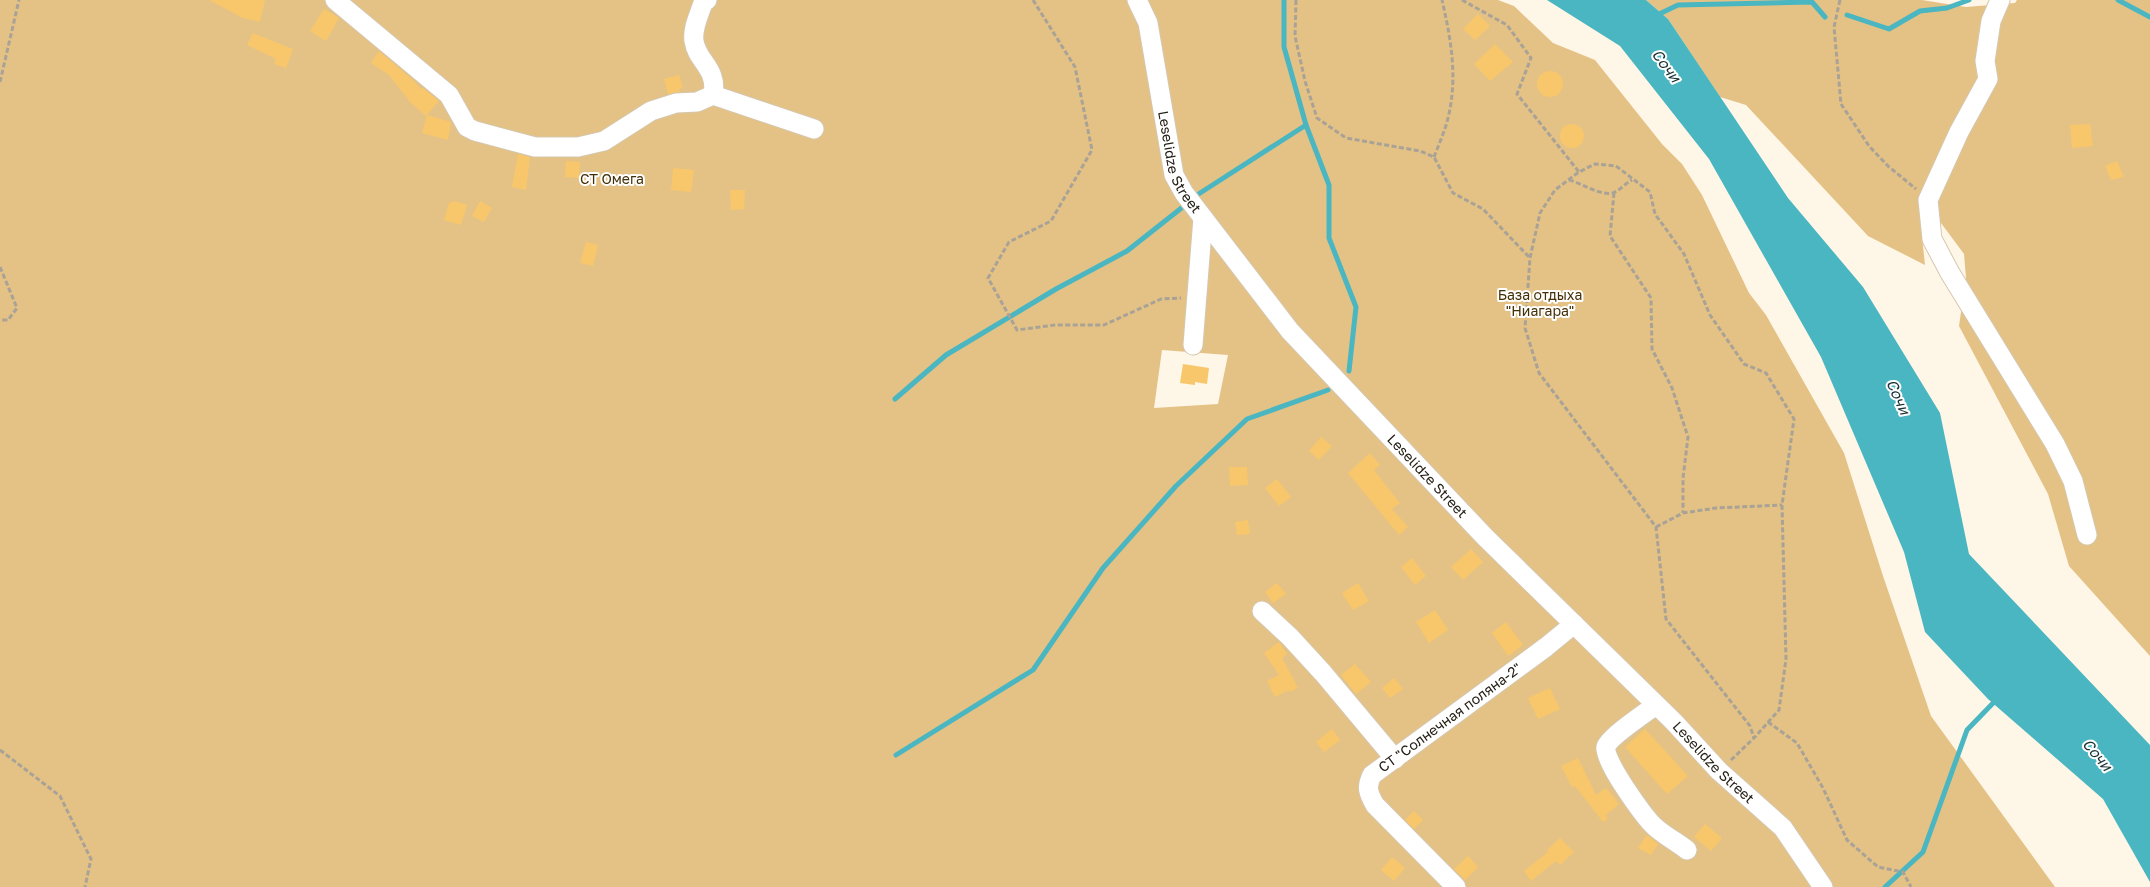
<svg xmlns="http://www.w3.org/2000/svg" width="2150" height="887" font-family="'Golos Text',sans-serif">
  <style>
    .green { fill: #e4c285; fill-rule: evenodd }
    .water { fill: #4ab6c1 }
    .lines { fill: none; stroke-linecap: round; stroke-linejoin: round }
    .stream { stroke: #4ab6c1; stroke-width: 5 }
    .building { fill: #f8c76b }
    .minor-casing { stroke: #d5c7af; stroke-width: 21 }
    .path { stroke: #a9a296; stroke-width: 3; stroke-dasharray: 5 2.5; stroke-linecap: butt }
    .minor { stroke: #fff; stroke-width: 19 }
    .labels { text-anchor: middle; stroke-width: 4; stroke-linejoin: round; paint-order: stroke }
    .street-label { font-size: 14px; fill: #252017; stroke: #fff }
    .park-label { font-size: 14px; fill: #443007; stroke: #fff }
    .water-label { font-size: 15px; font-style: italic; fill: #1a3335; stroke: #fff }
  </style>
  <rect width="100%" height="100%" fill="#fef6e7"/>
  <g class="green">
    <path d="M0,0h1498l16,6 39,37 42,17 67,84 20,20 20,31 47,98 17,22 78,138 39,123 48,140 124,171h-2055zM1162,350l66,5 -10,49 -64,4z"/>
    <polygon points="1646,0 1922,0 1966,7 2015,3 2017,0 2150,0 2150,656 2069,566 2048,494 1959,326 1966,278 1964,254 1941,223 1919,208 1925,265 1868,236 1746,105 1720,97 1668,19"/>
  </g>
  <polygon class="water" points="1547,0 1646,0 1668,19 1788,198 1863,287 1940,413 1969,554 2150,745 2150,882 2103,799 1988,699 1925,632 1904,552 1821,357 1709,159 1620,46"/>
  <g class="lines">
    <g class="stream">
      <polyline points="1284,0 1284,47 1306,125 1329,185 1329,238 1356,307 1349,371"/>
      <polyline points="2118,0 2150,17"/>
      <polyline points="1847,15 1889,29 1920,11 1947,8 1969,0"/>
      <polyline points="1655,16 1678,5 1812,2 1825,17"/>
      <polyline points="1197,195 1306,125"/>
      <polyline points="895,399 946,355 1056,289 1127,251 1184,206"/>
      <polyline points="896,755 1033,670 1103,568 1176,486 1247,419 1328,390"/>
      <polyline points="1885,887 1923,852 1967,730 1997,699"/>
    </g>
  </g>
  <g class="building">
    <polygon points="209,0 265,0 260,22 243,18"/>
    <polygon points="324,9 339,18 326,41 310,31"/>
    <polygon points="1478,14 1490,26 1475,40 1463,29"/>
    <polygon points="253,33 293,49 286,68 274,64 276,59 247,45"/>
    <polygon points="1495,44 1513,62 1490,81 1474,64"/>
    <polygon points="379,51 413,80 421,89 423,88 439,101 426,116 410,102 389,75 371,63"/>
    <circle cx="1550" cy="84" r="13"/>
    <polygon points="679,75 683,88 679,89 680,92 668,94 664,79"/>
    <polygon points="427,115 451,122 448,140 422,133"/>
    <circle cx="1572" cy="136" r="12"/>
    <polygon points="2090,124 2093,146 2072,148 2070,125"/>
    <polygon points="518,154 530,157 526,190 512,187"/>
    <polygon points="566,161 580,162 579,178 565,177"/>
    <polygon points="2117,161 2124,177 2111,180 2105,166"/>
    <polygon points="673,168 694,170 691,192 671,190"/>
    <polygon points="730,190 745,190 744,209 731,210"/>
    <polygon points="454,201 467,205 461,225 444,220 449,203"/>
    <polygon points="480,201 492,208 484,222 472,216"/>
    <polygon points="586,242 598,245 593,266 580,263"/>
    <polygon points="1183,364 1209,368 1207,384 1195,382 1195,385 1180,383"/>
    <polygon points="1321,437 1332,446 1319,460 1309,451"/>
    <polygon points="1370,453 1380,465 1374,470 1400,503 1392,509 1408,527 1399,535 1348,473"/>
    <polygon points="1229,467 1247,467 1248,485 1230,486"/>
    <polygon points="1277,479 1291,497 1279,506 1265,488"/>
    <polygon points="1248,520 1250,534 1237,535 1235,522"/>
    <polygon points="1471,549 1483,562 1463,580 1451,567"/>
    <polygon points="1412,558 1426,576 1415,585 1401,567"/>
    <polygon points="1277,583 1286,594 1273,603 1265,592"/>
    <polygon points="1358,583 1369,601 1353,610 1342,593"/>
    <polygon points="1435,610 1448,630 1429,643 1416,622"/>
    <polygon points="1506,622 1523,645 1508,656 1492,633"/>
    <polygon points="1279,642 1287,654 1282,658 1298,688 1290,692 1289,690 1275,697 1267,681 1279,675 1264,653"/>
    <polygon points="1355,664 1371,682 1356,694 1341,675"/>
    <polygon points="1394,678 1403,689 1390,698 1382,688"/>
    <polygon points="1550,688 1560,709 1538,719 1528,698"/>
    <polygon points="1332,729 1340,740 1324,752 1316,742"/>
    <polygon points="1645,729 1688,776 1667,794 1625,747"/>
    <polygon points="1578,758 1596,795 1606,788 1619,804 1606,815 1608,819 1603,822 1575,786 1572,787 1561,766"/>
    <polygon points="1414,811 1423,820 1414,829 1405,820"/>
    <polygon points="1705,824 1722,838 1711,851 1694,837"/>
    <polygon points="1647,835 1658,844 1651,855 1638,848"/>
    <polygon points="1560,838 1574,852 1560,865 1556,861 1531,881 1524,871 1548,852 1547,850"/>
    <polygon points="1468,856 1478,867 1465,880 1454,869"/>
    <polygon points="1392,857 1405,868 1394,881 1381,870"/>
  </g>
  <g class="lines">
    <defs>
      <g id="minor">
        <polyline points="335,0 449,95 467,127 475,131 535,147 578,147 604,141 651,111 676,103 697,102 713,95 814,129"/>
        <path d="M707,0l-4,3c-4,12 -11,26 -9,38 3,21 24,27 19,54"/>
        <path id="s1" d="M1137,0l11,23 26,152 10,18 106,138 195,206 189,185 45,49 64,57 40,59"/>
        <polyline points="2000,0 1991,21 1985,61 1988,79 1959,132 1928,200 1932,239 1950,273 2055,444 2073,481 2087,535"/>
        <polyline points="1193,345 1203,218"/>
        <polyline points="1262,611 1290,637 1323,673 1395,759"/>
        <path d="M1656,705c-9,7 -47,32 -50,42 -4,12 39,71 49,80 10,9 22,15 32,23"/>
        <path id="s2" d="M1456,887l-81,-82c-7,-12 -9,-18 -3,-30l174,-128 28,-23"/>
      </g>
    </defs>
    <use href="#minor" class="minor-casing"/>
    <g class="path">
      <polyline points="1033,0 1075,67 1092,150 1051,221 1009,242 988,278 1017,330 1055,325 1104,325 1161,299 1181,298"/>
      <polyline points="1296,0 1295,36 1305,81 1317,118 1346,138 1420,151 1434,157 1453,193 1483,209 1530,258"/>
      <polyline points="1462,0 1507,25 1531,58 1517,94 1579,172"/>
      <polyline points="1840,0 1834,27 1841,104 1869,146 1888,166 1916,189"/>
      <polyline points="0,82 19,0"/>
      <path d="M1434,157c5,-13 11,-26 14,-39 10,-40 3,-79 -6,-118"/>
      <path d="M1569,180c13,3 34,18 46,12 6,-3 11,-9 17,-12"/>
      <polyline points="1614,193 1610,236 1651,298 1652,349 1672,388 1688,437 1683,478 1683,513"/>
      <polyline points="0,267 17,308 8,320 0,320"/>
      <polyline points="1656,527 1683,513 1716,508 1782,505"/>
      <polyline points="1768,722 1797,743 1823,788 1847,840 1878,867 1903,872 1911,887"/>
      <polyline points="0,750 60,796 91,859 85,887"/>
      <polyline points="1731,760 1754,738 1779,710 1786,659 1782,505 1794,419 1766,373 1744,364 1710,315 1684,254 1655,214 1650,192 1616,166 1595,164 1579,172 1555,190 1540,213 1530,258 1525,328 1539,373 1656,527 1666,619 1750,726 1754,738"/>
    </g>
    <use href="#minor" class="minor"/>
  </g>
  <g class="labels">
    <g class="street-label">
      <text dy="5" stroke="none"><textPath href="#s1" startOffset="169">Leselidze Street</textPath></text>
      <text dy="5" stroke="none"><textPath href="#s1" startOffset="574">Leselidze Street</textPath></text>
      <text dy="5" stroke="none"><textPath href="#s2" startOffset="244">СТ "Солнечная поляна-2"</textPath></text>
      <text dy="5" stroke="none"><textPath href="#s1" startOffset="979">Leselidze Street</textPath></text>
    </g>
    <g class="park-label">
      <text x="612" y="184">СТ Омега</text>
      <text x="1540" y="300">База отдыха<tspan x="1540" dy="16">"Ниагара"</tspan></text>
    </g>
    <g class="water-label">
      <text transform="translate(1666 66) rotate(53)" y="5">Сочи</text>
      <text transform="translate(1898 397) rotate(66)" y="5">Сочи</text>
      <text transform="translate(2097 755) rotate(50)" y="5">Сочи</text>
    </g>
  </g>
</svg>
